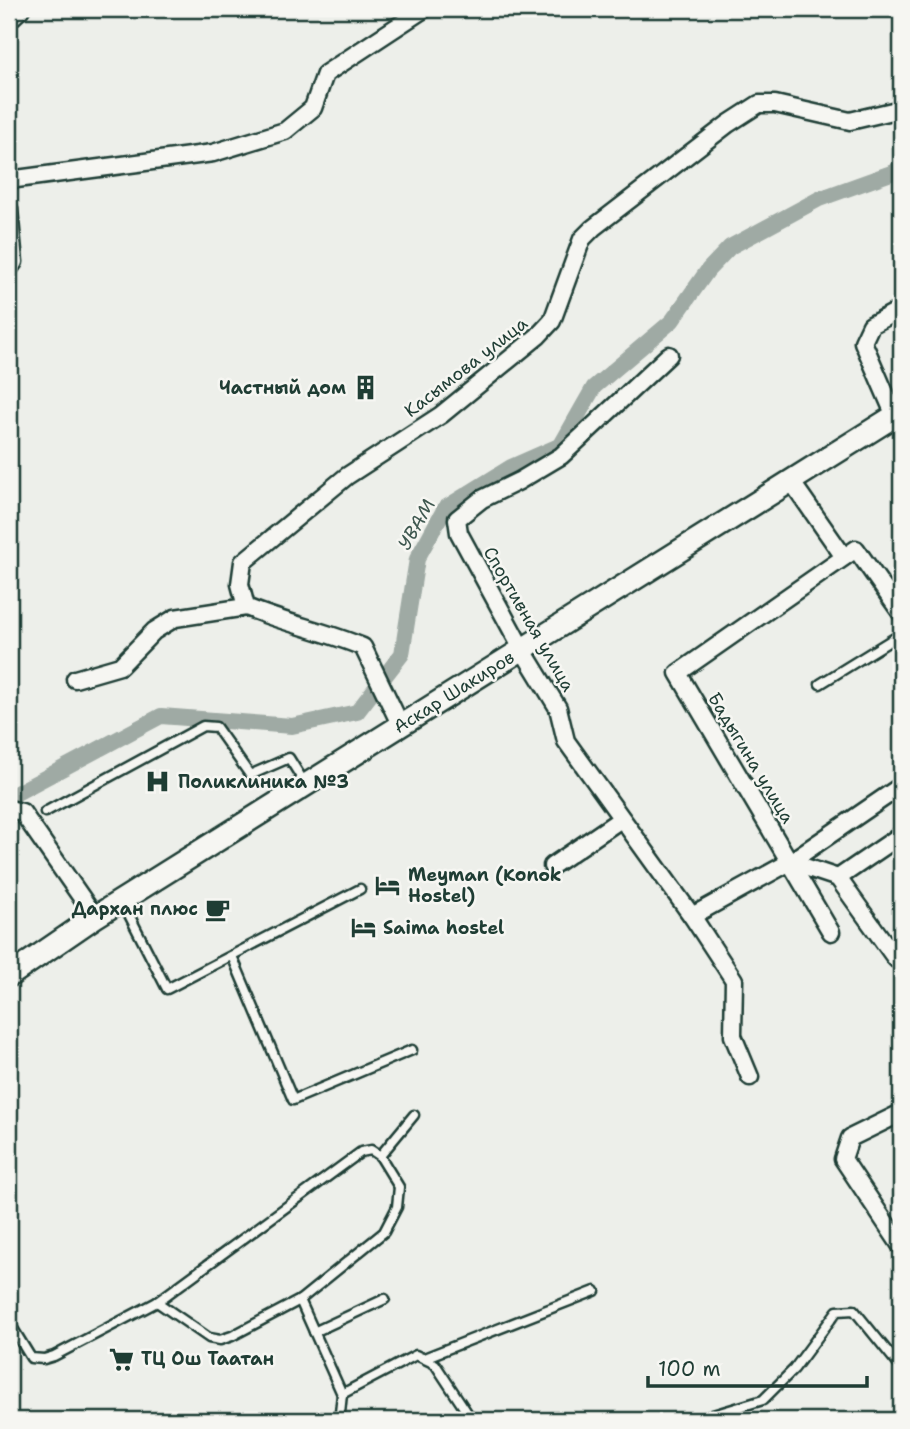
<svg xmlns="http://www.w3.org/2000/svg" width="910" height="1429" font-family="'Shantell Sans',sans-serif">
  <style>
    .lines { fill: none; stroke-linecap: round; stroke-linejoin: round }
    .canal { stroke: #9faaa4; stroke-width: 16 }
    .service-casing { stroke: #1f3d34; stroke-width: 13 }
    .minor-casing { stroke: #1f3d34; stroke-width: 21 }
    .secondary-casing { stroke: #1f3d34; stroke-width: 26 }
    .service { stroke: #f6f6f2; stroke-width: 8 }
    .minor { stroke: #f6f6f2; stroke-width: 16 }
    .secondary { stroke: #f6f6f2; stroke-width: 21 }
    .labels { text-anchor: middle; stroke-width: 5; stroke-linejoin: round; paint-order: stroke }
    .street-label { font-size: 18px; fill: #1f3d34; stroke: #f6f6f2 }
    .poi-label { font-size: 18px; font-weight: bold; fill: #1f3d34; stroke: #f6f6f2; text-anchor: start }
    .water-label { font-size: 19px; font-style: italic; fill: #3f5850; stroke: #f6f6f2 }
  </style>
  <rect width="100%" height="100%" fill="#edefea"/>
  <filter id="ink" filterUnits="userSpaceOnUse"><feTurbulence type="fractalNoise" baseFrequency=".0143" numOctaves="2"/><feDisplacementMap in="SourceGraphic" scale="14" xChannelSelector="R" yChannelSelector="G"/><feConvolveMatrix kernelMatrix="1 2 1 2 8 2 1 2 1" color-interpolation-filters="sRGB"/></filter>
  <g filter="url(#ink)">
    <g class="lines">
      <polyline class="canal" points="9,797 161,716 292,726 357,712 402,654 417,559 445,508 511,467 561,445 594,387 672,321 708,270 730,247 819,199 894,172 901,167"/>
      <defs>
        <g id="service">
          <polyline points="820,684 901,634"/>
          <polyline points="45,812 203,726 216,727 250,775 289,758 304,782"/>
          <polyline points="123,903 167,989 360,889"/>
          <polyline points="232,956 293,1100 412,1050"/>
          <polyline points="300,1300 342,1394 340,1413 334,1420"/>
          <polyline points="157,1302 209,1338 220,1340 232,1336 300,1300 384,1232 397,1207 399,1187 380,1156 414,1115"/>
          <polyline points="9,1322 31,1358 44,1359 54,1356 157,1302 361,1152 371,1150 380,1156"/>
          <polyline points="314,1332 385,1299"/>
          <polyline points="424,1358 595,1291"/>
          <polyline points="342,1394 416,1355 435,1364 472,1420"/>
          <polyline points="696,1420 763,1400 794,1369 837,1311 854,1310 901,1368"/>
        </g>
        <g id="minor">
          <polyline points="9,20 21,9"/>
          <polyline points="9,180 213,153 285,131 313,108 325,74 424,9"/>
          <polyline points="9,209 14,262 9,269"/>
          <polyline points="669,355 561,456 519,481 482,499 457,519 459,533 522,649 558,708 566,741 692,916 734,980 733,1036 750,1077"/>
          <polyline points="895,416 863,342 871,325 901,309"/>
          <polyline points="791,481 844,557"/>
          <polyline points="75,679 120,666 154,631 175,618 246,607"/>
          <path d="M401,726l-38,-79c-38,-16 -79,-24 -117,-40l-6,-23 3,-22 104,-86 94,-61 97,-79 14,-15 30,-82 11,-11 135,-104 31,-20h16l75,17 51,-12"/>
          <polyline points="9,809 22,812 95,917"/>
          <polyline points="790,862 838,878 896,959 901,956"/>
          <polyline points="552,866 621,819"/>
          <polyline points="838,878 901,835"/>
          <polyline points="692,916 790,862 901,786"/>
          <polyline points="831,932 678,673 856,549 901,613"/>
          <polyline points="901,1113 850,1138 843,1159 901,1246"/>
        </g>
        <polyline id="secondary" points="9,976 95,917 901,412"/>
      </defs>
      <use href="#service" class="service-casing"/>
      <use href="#minor" class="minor-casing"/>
      <use href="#secondary" class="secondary-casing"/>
      <use href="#service" class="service"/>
      <use href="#minor" class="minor"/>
      <use href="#secondary" class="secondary"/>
    </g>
  </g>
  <defs>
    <symbol id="building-bare" viewBox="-9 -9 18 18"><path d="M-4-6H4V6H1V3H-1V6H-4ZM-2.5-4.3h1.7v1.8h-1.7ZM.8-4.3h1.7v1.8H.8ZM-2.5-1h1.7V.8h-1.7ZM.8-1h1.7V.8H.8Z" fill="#1f3d34" stroke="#f6f6f2" stroke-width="2.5" paint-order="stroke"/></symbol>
    <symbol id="hospital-bare" viewBox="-9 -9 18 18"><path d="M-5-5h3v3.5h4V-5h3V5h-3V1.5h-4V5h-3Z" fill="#1f3d34" stroke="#f6f6f2" stroke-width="2.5" paint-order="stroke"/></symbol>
    <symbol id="hotel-bare" viewBox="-9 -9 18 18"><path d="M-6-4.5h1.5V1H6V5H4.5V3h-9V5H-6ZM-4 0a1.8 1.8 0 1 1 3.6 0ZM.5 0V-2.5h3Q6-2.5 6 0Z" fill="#1f3d34" stroke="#f6f6f2" stroke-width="2.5" paint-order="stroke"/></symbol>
    <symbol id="cafe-bare" viewBox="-9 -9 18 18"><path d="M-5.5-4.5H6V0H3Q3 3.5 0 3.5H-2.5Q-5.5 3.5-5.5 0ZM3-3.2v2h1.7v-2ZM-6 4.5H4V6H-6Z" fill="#1f3d34" stroke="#f6f6f2" stroke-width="2.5" paint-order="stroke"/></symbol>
    <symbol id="supermarket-bare" viewBox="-9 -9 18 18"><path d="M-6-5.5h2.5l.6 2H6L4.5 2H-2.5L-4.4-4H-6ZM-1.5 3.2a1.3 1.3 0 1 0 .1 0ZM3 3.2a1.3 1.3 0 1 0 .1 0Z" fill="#1f3d34" stroke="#f6f6f2" stroke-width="2.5" paint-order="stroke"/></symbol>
  </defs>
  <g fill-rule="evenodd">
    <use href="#building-bare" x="348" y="370" width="35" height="35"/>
    <use href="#hospital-bare" x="140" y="764" width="35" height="35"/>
    <use href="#hotel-bare" x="370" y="868" width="35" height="35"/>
    <use href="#cafe-bare" x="200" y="892" width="35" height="35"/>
    <use href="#hotel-bare" x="346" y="910" width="35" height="35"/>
    <use href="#supermarket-bare" x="104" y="1342" width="35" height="35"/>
  </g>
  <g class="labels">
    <g class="street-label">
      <text transform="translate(466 367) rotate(-38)" y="6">Касымова улица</text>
      <text transform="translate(529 619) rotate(60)" y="6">Спортивная улица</text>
      <text transform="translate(454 692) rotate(-32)" y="6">Аскар Шакиров</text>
      <text transform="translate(751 758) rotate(59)" y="6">Бадыгина улица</text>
    </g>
    <g class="poi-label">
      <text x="346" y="394" text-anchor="end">Частный дом</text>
      <text x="178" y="788">Поликлиника №3</text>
      <text x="408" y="881">Meyman (Konok<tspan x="408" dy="21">Hostel)</tspan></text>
      <text x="198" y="915" text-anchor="end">Дархан плюс</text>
      <text x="383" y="934">Saima hostel</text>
      <text x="141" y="1365">ТЦ Ош Таатан</text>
    </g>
    <g class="water-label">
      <text transform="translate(416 524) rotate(-60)" y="7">УВАМ</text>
    </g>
  </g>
  <rect width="910" height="1429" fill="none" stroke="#f6f6f2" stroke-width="35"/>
  <rect x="18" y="18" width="875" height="1394" fill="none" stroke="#1f3d34" stroke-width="2.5" filter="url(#ink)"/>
  <path d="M648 1376v10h219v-10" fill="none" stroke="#1f3d34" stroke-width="3.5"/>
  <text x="658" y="1376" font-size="21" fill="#1f3d34" stroke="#f6f6f2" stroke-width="5" paint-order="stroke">100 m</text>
</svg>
